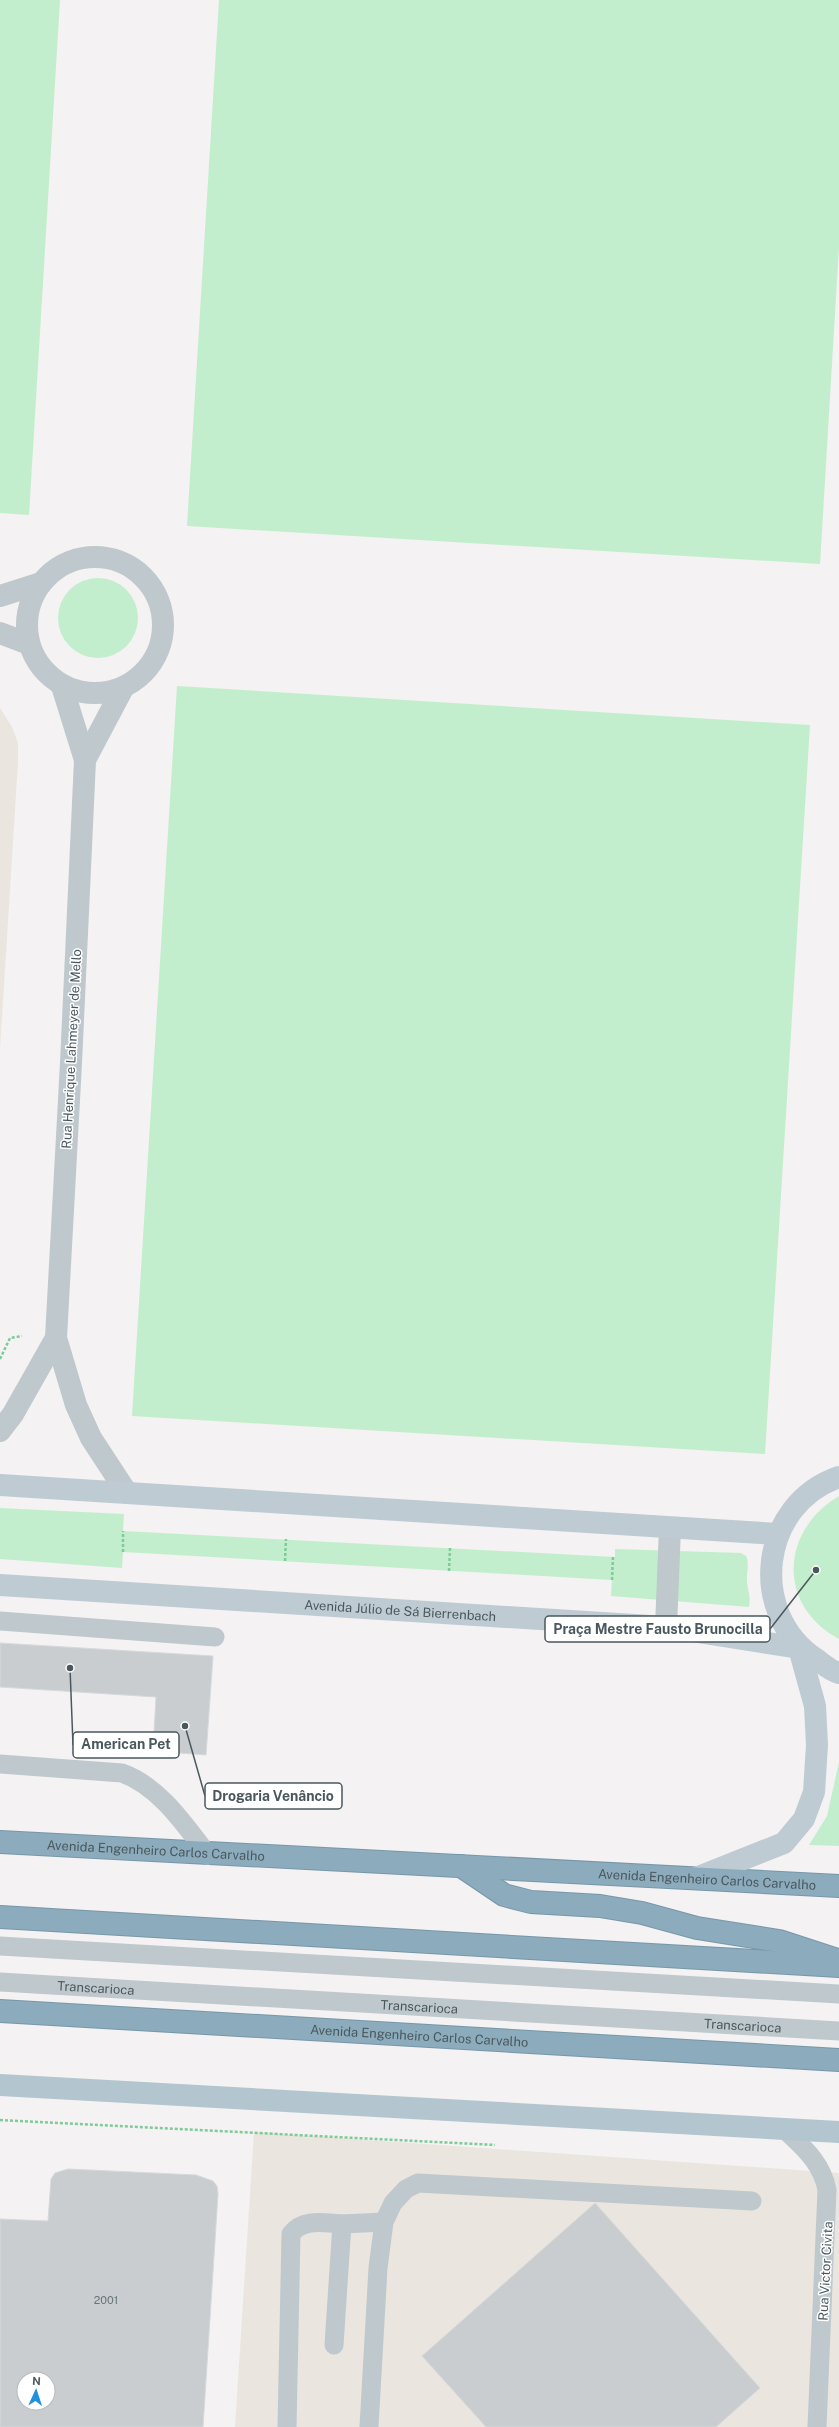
<svg xmlns="http://www.w3.org/2000/svg" width="839" height="2427" font-family="'Public Sans',sans-serif">
  <style>
    .commercial { fill: #eae5df }
    .green { fill: #c3eecd }
    .building { fill: #c9cdd0; stroke: #d6d9dc; fill-rule: evenodd }
    .lines { fill: none; stroke-linecap: round; stroke-linejoin: round }
    .highway-casing { stroke: #7797a9; stroke-width: 24 }
    .path { stroke: #7dcb98; stroke-width: 2.5; stroke-dasharray: 3 2; stroke-linecap: butt }
    .lane { stroke: #bec8cd; stroke-width: 19 }
    .street { stroke: #bec8cd; stroke-width: 22 }
    .secondary { stroke: #becbd2; stroke-width: 22 }
    .primary { stroke: #b3c5ce; stroke-width: 22 }
    .highway { stroke: #8cacbd; stroke-width: 22 }
    .labels { text-anchor: middle; stroke-width: 3; stroke-linejoin: round; paint-order: stroke }
    .number-label { font-size: 11px; fill: #6a757a }
    .street-label { font-size: 13px; fill: #4a585e; stroke: #fff }
    .leader { fill: none; stroke: #4a585e; stroke-width: 1.5 }
    .callout-dot { fill: #4a585e; stroke: #fff; stroke-width: 1.5 }
    .callout { fill: #fff; stroke: #4a585e; stroke-width: 1.5 }
    .callout-label { font-size: 14px; text-anchor: middle; font-weight: bold; fill: #4a585e }
  </style>
  <rect width="100%" height="100%" fill="#f4f2f2"/>
  <g class="commercial">
    <polygon points="0,708 12,727 18,743 18,762 0,1048"/>
    <polygon points="254,2132 839,2173 839,2427 235,2427"/>
  </g>
  <g class="green">
    <polygon points="0,0 60,0 29,515 0,513"/>
    <polygon points="219,0 839,0 839,247 820,564 187,526"/>
    <circle cx="98" cy="618" r="40"/>
    <polygon points="177,686 810,725 765,1454 132,1416"/>
    <path d="M839,1496v143c-62,-33 -59,-108 0,-143z"/>
    <path d="M0,1508l124,6 -1,17 492,26v-8l126,4 5,3c4,8 0,17 1,26 1,11 4,13 2,25l-138,-11 1,-16 -489,-28 -1,16 -122,-9z"/>
    <polygon points="839,1762 839,1846 809,1845 827,1816"/>
  </g>
  <g class="building">
    <polygon points="0,1643 213,1656 206,1755 153,1751 156,1697 0,1687"/>
    <path d="M68,2169l128,6 17,6 4,5 1,8 -15,233h-203v-208l48,2 3,-42 4,-6zM24,2379h24v24h-24z"/>
    <polygon points="595,2203 760,2388 716,2427 486,2427 422,2356"/>
  </g>
  <g class="lines">
    <defs>
      <g id="highway">
        <path id="s3" d="M0,1842l839,44"/>
        <polyline points="461,1866 504,1895 531,1902 600,1906 642,1913 697,1928 779,1941 834,1959"/>
        <polyline points="0,1917 839,1966"/>
        <path id="s4" d="M0,2011l839,49"/>
      </g>
    </defs>
    <use href="#highway" class="highway-casing"/>
    <g class="path">
      <polyline points="0,1359 10,1338 22,1336"/>
      <polyline points="123,1552 123,1531"/>
      <polyline points="285,1561 286,1539"/>
      <polyline points="449,1571 450,1548"/>
      <polyline points="612,1580 613,1556"/>
      <polyline points="0,2120 495,2145"/>
    </g>
    <g class="lane">
      <polyline points="0,1621 215,1637"/>
      <path d="M0,1764l122,9c37,13 63,52 86,82"/>
      <polyline points="0,1946 839,1994"/>
      <path id="s1" d="M0,1982l839,49"/>
      <path d="M785,2130c19,18 37,33 42,60l-10,237"/>
      <polyline points="334,2345 342,2224 384,2222"/>
      <path d="M287,2427l4,-193c12,-16 33,-11 51,-10"/>
      <polyline points="369,2427 378,2268 384,2222 393,2203 406,2189 418,2183 752,2201"/>
    </g>
    <g class="street">
      <circle cx="95" cy="625" r="68"/>
      <polyline points="0,596 41,583"/>
      <polyline points="0,633 29,644"/>
      <polyline points="62,686 85,760 71,1063 56,1338 76,1405 91,1438 127,1493"/>
      <polyline points="85,760 123,688"/>
      <polyline points="0,1431 13,1414 56,1338"/>
      <polyline points="666,1627 670,1528"/>
    </g>
    <g class="secondary">
      <path d="M839,1477c-79,27 -92,136 -23,182 7,5 15,12 23,14"/>
      <polyline points="0,1485 778,1534"/>
      <path id="s2" d="M0,1585l666,42 133,21 16,58 2,39 -3,47 -10,27 -20,24 -88,35"/>
    </g>
    <polyline class="primary" points="0,2085 839,2132"/>
    <use href="#highway" class="highway"/>
  </g>
  <g class="labels">
    <g class="number-label">
      <text x="106" y="2304">2001</text>
    </g>
    <g class="street-label">
      <text transform="translate(71 1049) rotate(-87)" y="5">Rua Henrique Lahmeyer de Mello</text>
      <text dy="5" stroke="none"><textPath href="#s2" startOffset="401">Avenida Júlio de Sá Bierrenbach</textPath></text>
      <text dy="5" stroke="none"><textPath href="#s3" startOffset="156">Avenida Engenheiro Carlos Carvalho</textPath></text>
      <text dy="5" stroke="none"><textPath href="#s3" startOffset="708">Avenida Engenheiro Carlos Carvalho</textPath></text>
      <text dy="5" stroke="none"><textPath href="#s1" startOffset="96">Transcarioca</textPath></text>
      <text dy="5" stroke="none"><textPath href="#s1" startOffset="420">Transcarioca</textPath></text>
      <text dy="5" stroke="none"><textPath href="#s1" startOffset="744">Transcarioca</textPath></text>
      <text dy="5" stroke="none"><textPath href="#s4" startOffset="420">Avenida Engenheiro Carlos Carvalho</textPath></text>
      <text transform="translate(825 2271) rotate(-87)" y="5">Rua Victor Civita</text>
    </g>
  </g>
  <path class="leader" d="M816 1570L770 1629M70 1668L73 1745M185 1726L205 1796"/>
  <g class="callout-dot">
    <circle cx="816" cy="1570" r="4"/>
    <circle cx="70" cy="1668" r="4"/>
    <circle cx="185" cy="1726" r="4"/>
  </g>
  <g class="callout">
    <rect x="545" y="1616" width="225" height="26" rx="4"/>
    <rect x="73" y="1732" width="106" height="26" rx="4"/>
    <rect x="205" y="1783" width="137" height="26" rx="4"/>
  </g>
  <g class="callout-label">
    <text x="658" y="1634">Praça Mestre Fausto Brunocilla</text>
    <text x="126" y="1749">American Pet</text>
    <text x="273" y="1801">Drogaria Venâncio</text>
  </g>
  <g transform="translate(36 2391) rotate(3)"><circle r="19" fill="#ffffff" stroke="#b7bcbf"/>
  <path d="M0-3L7 15L0 10L-7 15Z" fill="#2291dd"/>
  <text y="-6" font-size="11" font-weight="bold" text-anchor="middle" fill="#4a585e">N</text>
  </g>
</svg>
